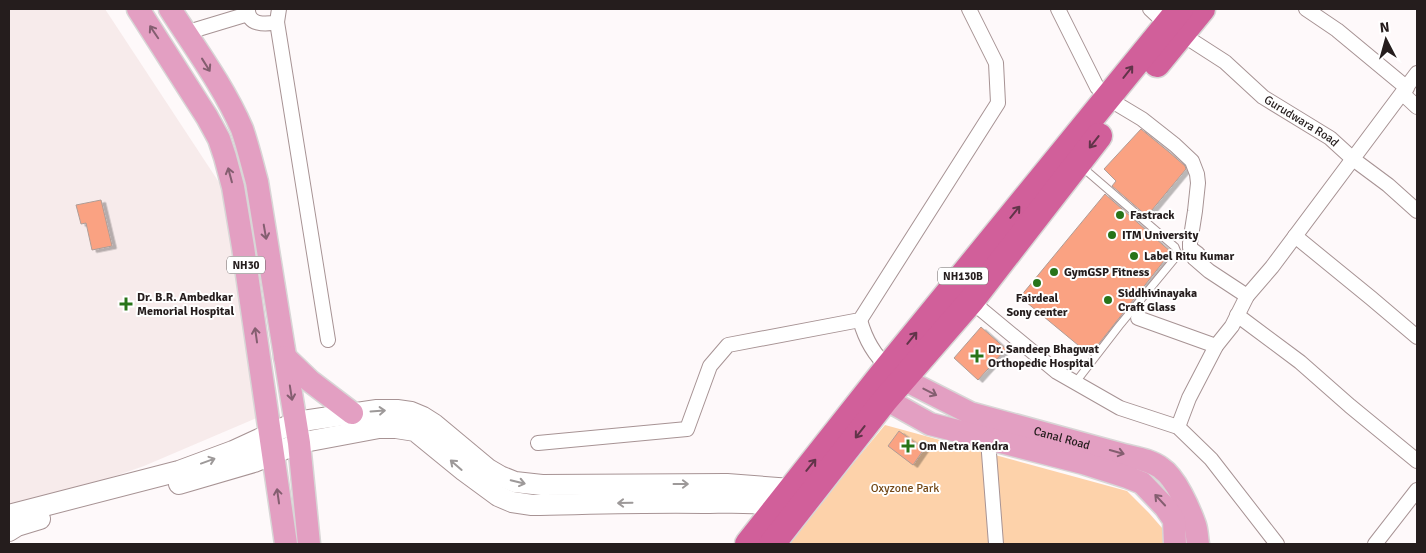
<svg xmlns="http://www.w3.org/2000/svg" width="1426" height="553" font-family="Signika,sans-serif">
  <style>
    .built { fill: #f7ebeb }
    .green { fill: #fdd2aa }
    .building { fill: #faa282; stroke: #af9d97; filter: url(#shadow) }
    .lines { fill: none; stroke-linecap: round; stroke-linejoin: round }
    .lane-casing { stroke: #a79394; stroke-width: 9 }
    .street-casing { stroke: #a79394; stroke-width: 16 }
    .secondary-casing { stroke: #a79394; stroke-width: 22 }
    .primary-casing { stroke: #d8d6d6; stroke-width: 25 }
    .highway-casing { stroke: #d8d6d6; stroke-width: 29 }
    .lane { stroke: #fff; stroke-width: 7 }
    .street { stroke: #fff; stroke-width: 14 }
    .secondary { stroke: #fff; stroke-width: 20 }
    .primary { stroke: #e39fc2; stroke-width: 22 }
    .highway { stroke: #d15f9a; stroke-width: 26 }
    .oneway { stroke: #845e70 }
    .oneway2 { stroke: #613449 }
    .oneway3 { stroke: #9d9999 }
    .poi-dot { fill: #287419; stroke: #fff; stroke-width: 2 }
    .labels { text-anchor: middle; stroke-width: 4; stroke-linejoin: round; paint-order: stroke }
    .shield { fill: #fff; stroke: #666161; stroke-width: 1 }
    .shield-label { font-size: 11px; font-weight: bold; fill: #251d1d }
    .street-label { font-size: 12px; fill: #251d1d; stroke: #fff }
    .poi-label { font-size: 12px; font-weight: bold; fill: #251d1d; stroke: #fff; text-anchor: start }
    .park-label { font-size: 12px; fill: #734816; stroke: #fff }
  </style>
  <defs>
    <filter id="shadow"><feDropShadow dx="4.5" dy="2.5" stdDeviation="0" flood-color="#0004"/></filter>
  </defs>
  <rect width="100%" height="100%" fill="#fef9fa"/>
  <polygon class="built" points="9,9 105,9 226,193 261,416 144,466 37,503 9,509"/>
  <polygon class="green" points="885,425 1127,491 1149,513 1163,529 1164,544 786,544"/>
  <g class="building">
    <polygon points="1141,129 1169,152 1185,166 1186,169 1147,216 1112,186 1116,181 1104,169"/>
    <polygon points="1105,194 1171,252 1090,355 1020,297"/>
    <polygon points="101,200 112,246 92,250 86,223 81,224 76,205"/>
    <polygon points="981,327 1006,349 978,380 954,358"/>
    <polygon points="899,431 924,449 913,465 888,446"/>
  </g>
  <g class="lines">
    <defs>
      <polyline id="lane" points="1075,383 1119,326 1176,257 1177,252 1175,247 1082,167"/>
      <g id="street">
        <path d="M248,9c-1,16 17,16 29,13l2,-13"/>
        <polyline points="1058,9 1097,87 1107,98 1142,119 1175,145 1192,161 1197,174 1198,183 1195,211 1190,243 1190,248 1198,254 1194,258 1209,271 1247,296"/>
        <path id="s1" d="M1150,9l16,15 59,38 38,35 67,41 23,21 35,26 29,26"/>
        <polyline points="1306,9 1337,30 1407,88"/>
        <polyline points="277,22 328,340"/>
        <polyline points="185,33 248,14"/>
        <polyline points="1403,94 1417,107"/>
        <polyline points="1295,236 1371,298 1417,337"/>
        <polyline points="971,301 1057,372 1120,408 1178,427 1211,459 1277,544"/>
        <polyline points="1237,315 1300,362 1350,406 1417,461"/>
        <polyline points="1138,318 1216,346"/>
        <path d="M860,320c5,18 14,35 28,47"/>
        <polyline points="1178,427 1189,398 1216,346 1232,326 1247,296 1272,267 1417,73"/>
        <polyline points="988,440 996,544"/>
        <polyline points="538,443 687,429 710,366 728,345 860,320 998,103 996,63 969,9"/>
        <polyline points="1375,544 1417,490"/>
      </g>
      <g id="secondary">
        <path d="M179,484l75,-22 45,-19 80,-15h17l19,3 49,40 34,25 14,6 20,3c57,-1 115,-3 172,-2 26,0 58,-3 83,8"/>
        <polyline points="9,515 179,471 233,451 296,422 377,410 397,410 411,412 423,417 434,424 488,469 500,476 515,482 542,485 727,484 791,489 802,492"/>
        <polyline points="9,531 17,526 40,519"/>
      </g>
      <g id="primary">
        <polyline points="138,9 207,117 219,139 225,157 233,187 243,247 286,544"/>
        <path d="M170,9c25,39 54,78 72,120 6,17 10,35 15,53l42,261 10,101"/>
        <polyline points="285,357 310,381 352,413"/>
        <path id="s2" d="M891,369l12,10 67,34 154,42c12,3 27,5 37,13 15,10 28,40 34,57 2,6 2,13 3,19"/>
        <polyline points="871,391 930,424 1083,463 1127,477 1142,483 1165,507 1174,520 1175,544"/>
      </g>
      <g id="highway">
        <polyline points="1157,64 1202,9"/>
        <polyline points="748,544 888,367 1180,9"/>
        <polyline points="772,544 885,400 971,301 1099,136"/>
      </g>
    </defs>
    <use href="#lane" class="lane-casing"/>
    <use href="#street" class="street-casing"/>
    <use href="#secondary" class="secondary-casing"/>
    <use href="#primary" class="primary-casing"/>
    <use href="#highway" class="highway-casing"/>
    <use href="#lane" class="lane"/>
    <use href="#street" class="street"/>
    <use href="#secondary" class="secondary"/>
    <use href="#primary" class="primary"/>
    <use href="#highway" class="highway"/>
  </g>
  <defs><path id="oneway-shaft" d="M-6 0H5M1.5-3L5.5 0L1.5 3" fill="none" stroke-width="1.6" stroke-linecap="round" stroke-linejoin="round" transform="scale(1.25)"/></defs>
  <g class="oneway">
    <use href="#oneway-shaft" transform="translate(154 32) rotate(-124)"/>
    <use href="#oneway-shaft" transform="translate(206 65) rotate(58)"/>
    <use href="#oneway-shaft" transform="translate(230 175) rotate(-105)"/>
    <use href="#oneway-shaft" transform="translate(265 232) rotate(80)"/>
    <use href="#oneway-shaft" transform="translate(256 335) rotate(-98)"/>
    <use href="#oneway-shaft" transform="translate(930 392) rotate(27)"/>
    <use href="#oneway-shaft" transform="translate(291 393) rotate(81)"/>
    <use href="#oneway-shaft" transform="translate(1117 452) rotate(16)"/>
    <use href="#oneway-shaft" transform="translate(278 496) rotate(-98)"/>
    <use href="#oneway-shaft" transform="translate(1160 500) rotate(-133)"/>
  </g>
  <g class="oneway2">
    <use href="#oneway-shaft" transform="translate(1128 72) rotate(-52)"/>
    <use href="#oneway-shaft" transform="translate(1094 142) rotate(128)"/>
    <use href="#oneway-shaft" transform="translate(1015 212) rotate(-51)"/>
    <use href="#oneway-shaft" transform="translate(912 338) rotate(-51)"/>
    <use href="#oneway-shaft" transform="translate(860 432) rotate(128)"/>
    <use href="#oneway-shaft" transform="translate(811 465) rotate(-51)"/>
  </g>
  <g class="oneway3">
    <use href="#oneway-shaft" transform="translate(378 411) rotate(-4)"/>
    <use href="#oneway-shaft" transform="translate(208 461) rotate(-20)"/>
    <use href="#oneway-shaft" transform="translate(456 465) rotate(-139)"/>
    <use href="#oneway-shaft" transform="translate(518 482) rotate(13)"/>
    <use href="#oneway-shaft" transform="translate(681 484)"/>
    <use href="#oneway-shaft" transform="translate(625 503) rotate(179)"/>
  </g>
  <g class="poi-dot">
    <circle cx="1120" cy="215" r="5"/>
    <circle cx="1112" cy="235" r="5"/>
    <circle cx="1134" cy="256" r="5"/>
    <circle cx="1054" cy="272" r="5"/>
    <circle cx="1037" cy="283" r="5"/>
    <circle cx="1108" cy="300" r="5"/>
    <path d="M123.5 296.5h5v5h5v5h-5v5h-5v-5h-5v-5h5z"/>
    <path d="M974.5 348.5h5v5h5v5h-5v5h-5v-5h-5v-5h5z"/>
    <path d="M905.5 438.5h5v5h5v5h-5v5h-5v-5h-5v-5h5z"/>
  </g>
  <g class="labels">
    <g class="shield">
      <rect x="227" y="256.5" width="38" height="17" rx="4"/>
      <rect x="938" y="267.5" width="50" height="17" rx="4"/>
    </g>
    <g class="shield-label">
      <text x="246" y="269">NH30</text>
      <text x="963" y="280">NH130B</text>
    </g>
    <g class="street-label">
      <text dy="4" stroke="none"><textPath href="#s1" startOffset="189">Gurudwara Road</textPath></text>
      <text dy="4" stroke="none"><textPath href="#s2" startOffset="186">Canal Road</textPath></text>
    </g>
    <g class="poi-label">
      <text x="1130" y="219">Fastrack</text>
      <text x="1122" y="239">ITM University</text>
      <text x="1144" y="260">Label Ritu Kumar</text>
      <text x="1064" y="276">GymGSP Fitness</text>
      <text x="1118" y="297">Siddhivinayaka<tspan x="1118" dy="14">Craft Glass</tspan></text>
      <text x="137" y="301">Dr. B.R. Ambedkar<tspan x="137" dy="14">Memorial Hospital</tspan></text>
      <text x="1037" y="302" text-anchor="middle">Fairdeal<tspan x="1037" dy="14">Sony center</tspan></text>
      <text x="988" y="353">Dr. Sandeep Bhagwat<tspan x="988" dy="14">Orthopedic Hospital</tspan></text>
      <text x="919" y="450">Om Netra Kendra</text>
    </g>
    <g class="park-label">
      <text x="905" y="492">Oxyzone Park</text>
    </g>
  </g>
  <rect width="1426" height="553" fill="none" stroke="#251d1d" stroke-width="20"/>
  <g transform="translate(1386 40) rotate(354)" stroke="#ffffff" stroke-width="4" paint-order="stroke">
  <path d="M0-4L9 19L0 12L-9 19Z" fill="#251d1d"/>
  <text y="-8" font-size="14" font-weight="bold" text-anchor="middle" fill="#251d1d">N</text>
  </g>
</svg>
